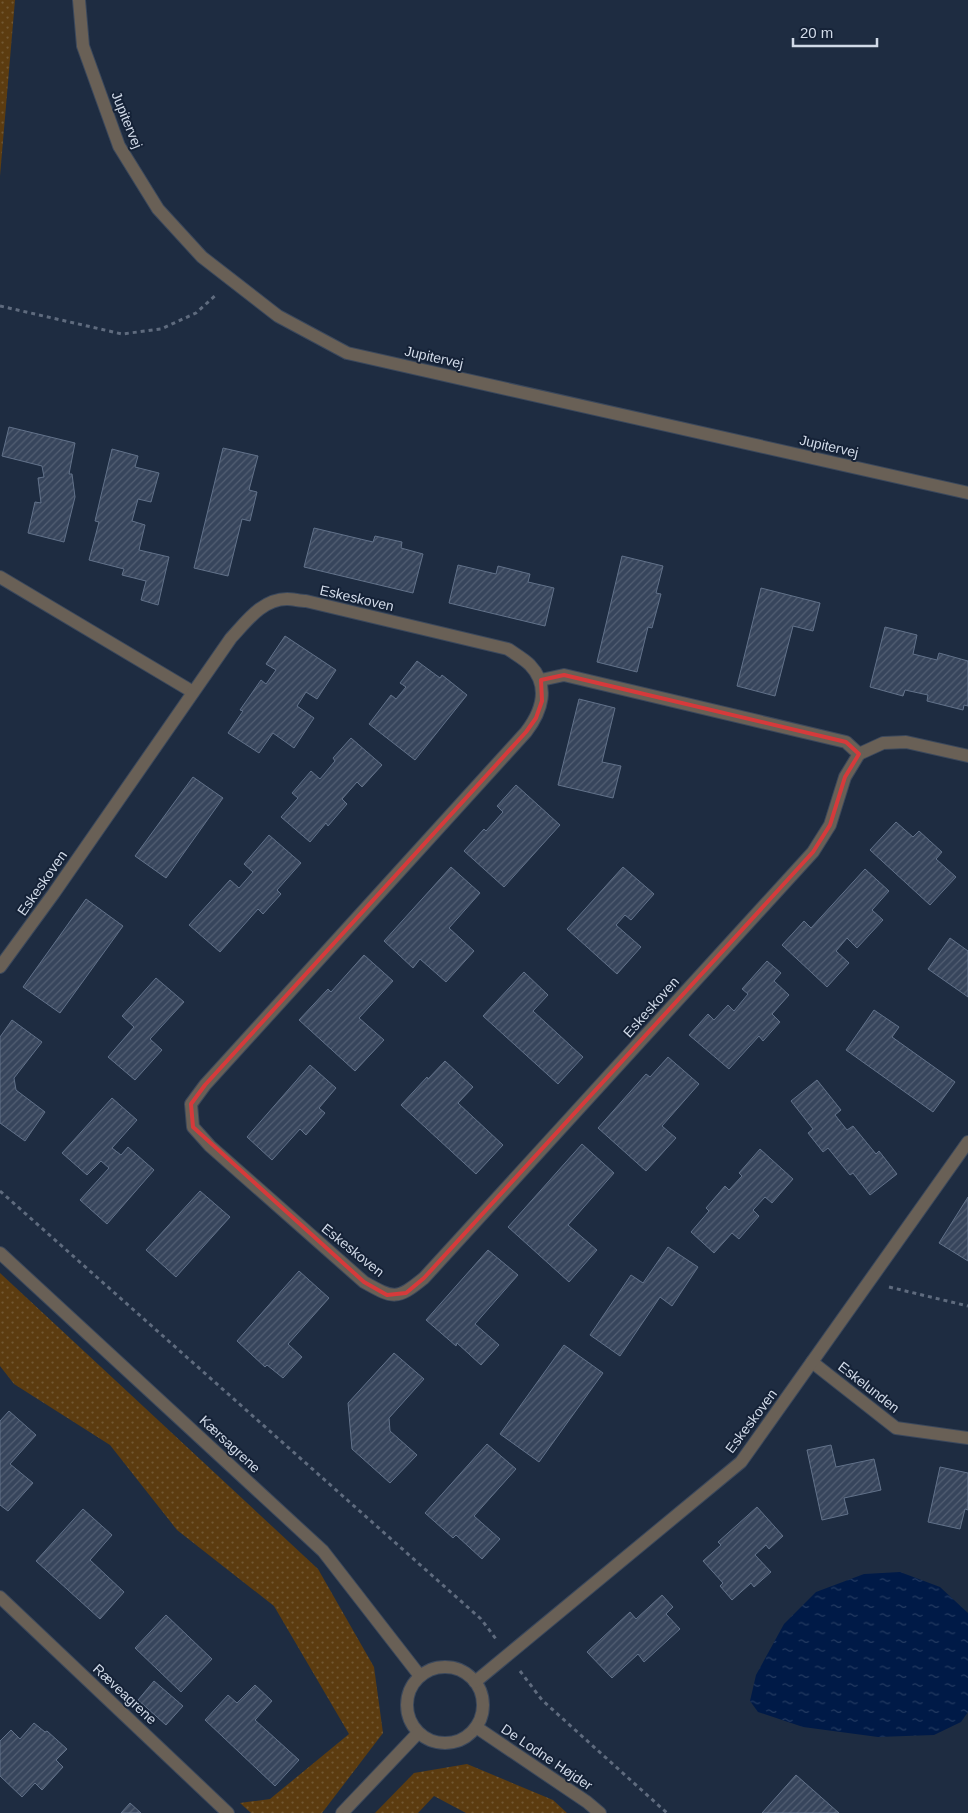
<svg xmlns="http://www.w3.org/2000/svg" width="968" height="1813" font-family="Helvetica,sans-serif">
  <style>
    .grass { fill: url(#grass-dots) }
    .water { fill: url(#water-ripples) }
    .building { fill: url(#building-hatch); stroke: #62728a }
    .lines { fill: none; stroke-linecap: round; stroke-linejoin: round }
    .minor-casing { stroke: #3b485c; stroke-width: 14 }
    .path { stroke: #5f6b7e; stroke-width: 3; stroke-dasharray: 4 4; stroke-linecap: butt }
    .minor { stroke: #696056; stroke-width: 12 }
    .marked { fill: none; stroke: #d63a3b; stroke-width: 4; stroke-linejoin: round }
    .labels { text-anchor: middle; stroke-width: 4; stroke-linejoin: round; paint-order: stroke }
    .street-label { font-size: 14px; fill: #d1dae8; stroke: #152237 }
  </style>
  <defs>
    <pattern id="grass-dots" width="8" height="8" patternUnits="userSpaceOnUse" patternTransform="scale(1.25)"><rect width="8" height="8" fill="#5c3c10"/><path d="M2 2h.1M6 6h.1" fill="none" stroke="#725833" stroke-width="1.8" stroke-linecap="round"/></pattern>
    <pattern id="water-ripples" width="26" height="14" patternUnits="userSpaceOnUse" patternTransform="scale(1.25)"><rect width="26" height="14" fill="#001a47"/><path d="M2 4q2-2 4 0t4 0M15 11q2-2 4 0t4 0" fill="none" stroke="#243b62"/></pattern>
    <pattern id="building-hatch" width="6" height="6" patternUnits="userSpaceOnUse" patternTransform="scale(1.25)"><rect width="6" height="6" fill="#37455c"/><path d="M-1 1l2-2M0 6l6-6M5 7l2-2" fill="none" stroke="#535f73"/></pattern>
  </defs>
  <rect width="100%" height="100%" fill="#1e2c41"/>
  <g class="grass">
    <polygon points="0,0 15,0 0,176"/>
    <polygon points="0,1273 318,1569 374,1667 383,1733 322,1813 251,1813 240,1803 270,1799 349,1734 274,1606 177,1530 110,1445 14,1384 0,1366"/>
    <polygon points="467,1764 553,1800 567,1813 466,1813 434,1796 418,1813 375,1813 414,1773"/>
  </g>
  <polygon class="water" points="900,1572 940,1587 968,1613 968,1712 961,1722 934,1735 878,1737 803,1727 758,1712 750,1701 756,1675 784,1624 816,1592 864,1574"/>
  <g class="building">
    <polygon points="9,427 75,443 69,474 72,474 75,497 64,542 28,533 35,502 41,503 38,478 44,477 42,466 2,456"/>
    <polygon points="223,448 258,456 249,490 257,492 250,521 242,519 228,576 194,568"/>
    <polygon points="112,449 138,456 135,467 159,473 151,502 138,499 132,521 145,525 139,550 169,557 158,605 141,600 146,581 122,575 124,569 89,560 99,522 95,521"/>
    <polygon points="314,528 373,542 375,536 402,542 401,548 423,554 413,593 304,567"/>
    <polygon points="622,556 663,566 656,593 661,594 652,628 648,627 637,672 597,662"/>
    <polygon points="458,565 496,574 498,566 530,574 528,582 554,588 545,626 449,603"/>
    <polygon points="761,588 820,603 813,631 793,626 775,696 737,686"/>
    <polygon points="885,627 917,635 913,654 937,660 939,653 968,661 968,706 964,705 963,710 927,701 928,695 905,690 903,696 870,687"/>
    <polygon points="285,636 336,670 317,699 306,692 297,706 314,718 294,748 273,733 259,753 228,733 243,711 240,710 261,680 266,684 276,670 266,664"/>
    <polygon points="417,661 440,678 442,675 467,695 415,760 369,724 391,695 396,699 406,687 400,683"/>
    <polygon points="579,699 615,708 602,762 621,766 613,798 558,785"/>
    <polygon points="351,738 382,765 362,787 357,782 342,799 347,804 328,826 326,823 310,842 281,817 298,798 292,793 311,771 320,779 335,761 333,758"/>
    <polygon points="193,777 223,798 166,878 135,856"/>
    <polygon points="516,785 560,825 504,887 464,851 484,829 486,831 503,812 497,806"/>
    <polygon points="896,822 913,837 919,831 942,852 936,859 956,877 930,905 870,850"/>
    <polygon points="269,835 301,863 277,890 281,894 263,914 258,909 220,952 189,925 230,880 239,888 253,872 244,864"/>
    <polygon points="451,867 480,893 449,928 474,951 446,982 420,959 413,968 384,941"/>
    <polygon points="623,867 654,894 631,920 625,915 616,925 641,947 617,974 567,929"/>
    <polygon points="865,869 889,891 872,910 883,920 857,948 847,938 836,951 849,963 827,987 782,945 804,921 811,928"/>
    <polygon points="86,899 123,926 60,1013 23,987"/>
    <polygon points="950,938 968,951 968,997 928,969"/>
    <polygon points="364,955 393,981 359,1018 384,1040 355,1071 299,1020 328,989 331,992"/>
    <polygon points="767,961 781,973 774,981 789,995 772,1014 780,1022 763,1041 759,1036 729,1069 689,1035 708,1014 714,1020 728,1005 734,1011 748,994 742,989"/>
    <polygon points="524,972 548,995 533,1011 583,1057 558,1084 483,1016"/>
    <polygon points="156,978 184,1002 150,1039 162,1050 135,1080 108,1057 134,1027 122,1016"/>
    <polygon points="874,1010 899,1027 892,1037 955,1082 933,1112 846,1050"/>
    <polygon points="12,1020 42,1042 14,1078 16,1090 45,1112 25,1141 0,1123 0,1037"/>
    <polygon points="668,1057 699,1084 662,1126 676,1138 646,1171 598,1128 646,1074 650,1077"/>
    <polygon points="445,1061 473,1087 458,1103 503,1145 476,1174 401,1105 427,1077 428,1079"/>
    <polygon points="310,1065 336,1088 319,1108 325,1113 306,1135 300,1129 272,1160 247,1137"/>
    <polygon points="817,1080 841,1110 835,1115 847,1130 853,1126 876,1154 879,1151 897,1174 870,1195 853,1173 850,1175 828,1148 823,1152 808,1133 813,1129 791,1101"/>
    <polygon points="112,1098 137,1120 112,1148 121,1155 128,1147 154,1170 107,1224 80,1200 109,1168 101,1161 87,1175 62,1153"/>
    <polygon points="582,1144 614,1173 568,1225 597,1250 569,1282 508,1227"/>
    <polygon points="760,1149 793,1179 772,1203 765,1197 753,1210 759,1216 739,1239 732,1233 714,1253 691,1232 709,1211 706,1208 725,1186 729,1190 742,1176 739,1173"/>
    <polygon points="200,1191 230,1217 176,1277 146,1250"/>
    <polygon points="968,1197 968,1261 939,1243"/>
    <polygon points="668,1247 698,1267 672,1306 660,1297 620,1356 590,1335 631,1275 643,1283"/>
    <polygon points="488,1250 518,1275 475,1324 499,1345 481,1365 457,1343 456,1346 426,1320"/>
    <polygon points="299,1271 329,1298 288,1344 302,1357 283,1378 267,1365 265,1367 237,1341"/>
    <polygon points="564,1345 603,1373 539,1462 500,1434"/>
    <polygon points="394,1353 424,1379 389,1418 390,1431 417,1455 390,1483 352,1449 348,1403"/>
    <polygon points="9,1411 36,1435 10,1464 33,1483 8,1511 0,1505 0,1421"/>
    <polygon points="487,1444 516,1469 474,1516 500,1539 482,1559 456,1535 453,1538 425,1513"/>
    <polygon points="831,1445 836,1467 874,1459 881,1490 844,1498 848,1514 822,1520 807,1450"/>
    <polygon points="940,1467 968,1473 968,1510 965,1509 960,1529 928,1522"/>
    <polygon points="757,1507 783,1536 769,1549 766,1545 755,1555 771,1572 754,1587 751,1583 732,1600 720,1586 723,1583 703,1561 721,1545 718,1542"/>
    <polygon points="83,1509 112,1535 90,1560 124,1592 100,1619 36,1561"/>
    <polygon points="662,1595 673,1607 666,1614 680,1629 644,1662 638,1654 612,1678 587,1652 630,1612 636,1619"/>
    <polygon points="166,1615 212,1659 181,1692 135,1648"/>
    <polygon points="154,1681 183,1706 166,1725 138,1700"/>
    <polygon points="255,1685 272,1701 255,1720 299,1760 275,1786 205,1720 228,1695 237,1703"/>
    <polygon points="34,1723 45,1732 47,1731 67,1749 56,1760 63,1767 42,1790 35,1783 22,1797 0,1776 0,1741 11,1730 20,1739"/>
    <polygon points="796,1775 839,1813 762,1813"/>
    <polygon points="130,1803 141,1813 121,1813"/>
  </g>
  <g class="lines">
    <defs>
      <g id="minor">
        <polyline points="79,0 83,46 119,146 158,209 202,257 278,316 347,353 968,493"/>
        <polyline points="0,577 193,692"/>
        <polyline points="541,680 564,675 846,742 859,754 883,743 906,742 968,756"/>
        <path d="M0,967l54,-74 177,-255c15,-16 31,-39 56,-39 6,0 13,2 19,2l202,48c7,5 16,10 22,16 20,21 12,46 -4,67l-321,353 -14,19 2,23 17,19 154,136c30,17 33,18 60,-4l389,-426 17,-27 15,-48 14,-23"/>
        <polyline points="0,1253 323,1551 420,1676"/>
        <polyline points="812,1362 896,1428 968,1438"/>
        <polyline points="0,1597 228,1813"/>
        <circle cx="445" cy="1705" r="38"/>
        <polyline points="475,1682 741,1462 968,1142"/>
        <polyline points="476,1727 587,1802 600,1813"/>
        <polyline points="342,1813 418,1733"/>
      </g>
    </defs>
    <use href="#minor" class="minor-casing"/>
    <g class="path">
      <polyline points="0,306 122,334 161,329 196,313 217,294"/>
      <polyline points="0,1191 481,1619 496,1639"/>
      <polyline points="889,1287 968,1306"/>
      <polyline points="520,1671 542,1700 667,1813"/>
    </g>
    <use href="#minor" class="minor"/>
  </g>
  <path class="marked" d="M564,675l282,67 13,12 -14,23 -15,48 -17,27 -389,426 -18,15 -19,2 -23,-13 -171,-155 -2,-23 14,-19 321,-353 10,-14 6,-17 -1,-21z"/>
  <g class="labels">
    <g class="street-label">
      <text transform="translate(127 120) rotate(68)" y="5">Jupitervej</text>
      <text transform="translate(434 357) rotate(13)" y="5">Jupitervej</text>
      <text transform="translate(829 446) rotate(13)" y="5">Jupitervej</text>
      <text transform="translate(357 598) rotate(13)" y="5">Eskeskoven</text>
      <text transform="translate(42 883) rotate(-55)" y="5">Eskeskoven</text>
      <text transform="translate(651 1007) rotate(-48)" y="5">Eskeskoven</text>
      <text transform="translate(353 1250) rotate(39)" y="5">Eskeskoven</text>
      <text transform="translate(869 1387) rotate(38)" y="5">Eskelunden</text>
      <text transform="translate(751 1421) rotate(-53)" y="5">Eskeskoven</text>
      <text transform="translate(230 1444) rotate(43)" y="5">Kærsagrene</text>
      <text transform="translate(125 1694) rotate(43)" y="5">Ræveagrene</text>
      <text transform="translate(547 1757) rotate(34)" y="5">De Lodne Højder</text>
    </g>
  </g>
  <path d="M793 38v8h84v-8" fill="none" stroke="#d1dae8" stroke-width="2.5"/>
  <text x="800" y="38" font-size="15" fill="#d1dae8" stroke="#152237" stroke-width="4" paint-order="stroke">20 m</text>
</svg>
